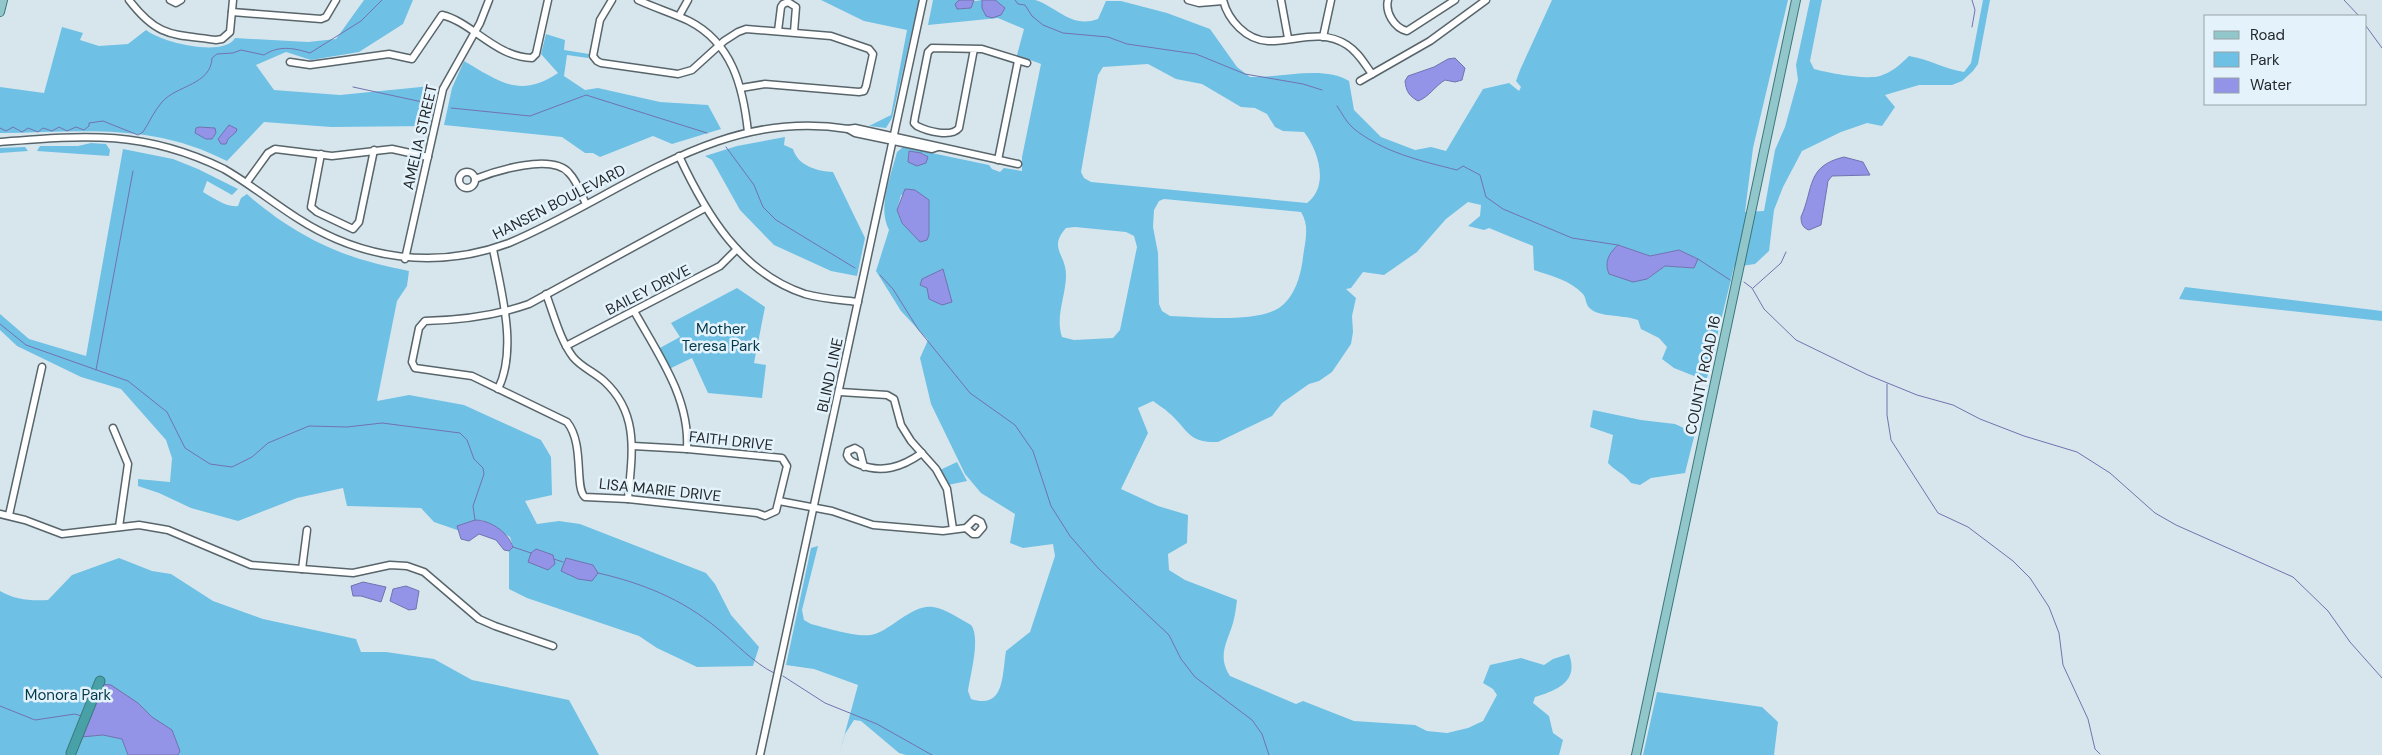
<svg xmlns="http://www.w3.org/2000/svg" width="2382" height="755" font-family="'DM Sans',sans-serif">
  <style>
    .green { fill: #6fc0e5; fill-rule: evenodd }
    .water { fill: #9393e7; stroke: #7173af }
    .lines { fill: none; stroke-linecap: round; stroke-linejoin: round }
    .stream { stroke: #7173af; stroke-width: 1 }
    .minor-casing { stroke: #58656b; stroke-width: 9 }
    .major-casing { stroke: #3b777c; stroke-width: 10 }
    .highway-casing { stroke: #3b777c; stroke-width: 11 }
    .minor { stroke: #fff; stroke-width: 6 }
    .major { stroke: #91c7ca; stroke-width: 8 }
    .highway { stroke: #48a1a7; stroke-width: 9 }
    .labels { text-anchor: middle; stroke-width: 5; stroke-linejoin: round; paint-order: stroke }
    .street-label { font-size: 15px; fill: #23282b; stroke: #e4f3fb }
    .park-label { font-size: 15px; fill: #02384b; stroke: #e4f3fb }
  </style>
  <rect width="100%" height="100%" fill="#d7e6ed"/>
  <g class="green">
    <path d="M364,0h49l-10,24 -44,28 -48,8 -25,-8 -30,13 18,25 66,5 91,-9 5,2 -6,38 -99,1 -67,-5 -37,39c-75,-39 -147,-29 -227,-28v-46l44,6 18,-66 21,6 -3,7 19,6 29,-2 18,-14c15,12 77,28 89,8l73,4 28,-3z"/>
    <polygon points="821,0 919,0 892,118 886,128 869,126 891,115 907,30 864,21"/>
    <path d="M933,0h26l-4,4 27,-4v8l19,7 3,-7 -9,-8c12,0 28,0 40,0 21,6 36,29 63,19l8,-18h15l46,12 43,16 27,38 13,10c28,1 75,-12 99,4l5,29 27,27 34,13 16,-3 15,4 37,-62 26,-6 10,8 2,-4 -5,-6 4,-11 32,-70h236l-35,148 -8,64 19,-1 11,-61 10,-23 13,-47 -2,-15 14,-65h12l-12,61 4,8c14,4 53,11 66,7 12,-4 20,-11 29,-20 19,3 36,13 55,16l7,-9 12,-63h7l-12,64 -5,7 -11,10 -10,4h-33l-34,10 10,12 -13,19 -15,-3 -26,9 -39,19 -19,36 -9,23 -5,41 -14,13 -21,3 -27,111 -3,2 -30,-12 -12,-9 5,-12 -8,-9 -18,-9 -3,-9c-13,-5 -37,-3 -46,-10 -7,-4 -5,-11 -9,-16 -13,-14 -32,-18 -49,-24l-1,-24 -44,-18 -5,2 -16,-4 12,-10 1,-11 -13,-3 -22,17 -29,33 -33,23 -21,-3 -12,16 -5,1 10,9 -4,18 1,16 -2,12 -19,28 -13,9 -10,3 -27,19 -10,13 -54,26c-31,1 -30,-13 -49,-29 -5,-5 -11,-8 -16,-12l-15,7 10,25 -27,56 37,17 30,9 -1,28 -19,11 1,16 16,10 52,20c-1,8 -2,16 -4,23 -6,20 -16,33 -3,53l66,28 7,-3 51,20 61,4 12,6 20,2 21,-5 15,-7 14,-26 -4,-6 -10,-6 7,-18 31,-7 23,7 9,-6 16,-5c10,27 -11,36 -34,43l-2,6 16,13 4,17 10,7 -4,15h-653l-7,-2 -38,-32 -7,-1 -9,14 -6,21 19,-70 -44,-16 -28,-4 25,-117 7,-2 -16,64 2,10 7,4c16,4 49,15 64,10 18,-6 38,-30 58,-27 13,2 27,12 38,18 10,13 -1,50 -3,66l3,8c34,11 31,-24 35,-48l24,-19 25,-76 -2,-12 -30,4 -13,-5 5,-29 -34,-21 -16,-19 -34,-70 -11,-46 8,-18 -27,-29 -25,-40 13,-41c-12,-23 2,-54 8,-78l6,-5 86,18 3,4 8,3 4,-4 18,3v-14l19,-93 -24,-9 7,-26 -26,-11 -70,7zM1148,64l28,15 26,5 39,23 14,1 12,6 8,13 8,4 21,1c14,18 26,54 3,71l-216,-21 -7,-4 -3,-6 17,-97 5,-8zM909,151l16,3 -17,8zM915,190l14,15 -1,9 1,6 -27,3 -5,-13 4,-15zM1164,199l137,13c9,14 4,30 2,45 -2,18 -8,40 -24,51 -24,15 -81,9 -109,8l-8,-5 -3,-7 -1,-51 -5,-26 1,-17 5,-9zM1075,227l51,5 8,4 3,11 -17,83 -7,8 -39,2 -12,-3c-7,-21 4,-41 4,-62 0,-21 -18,-27 0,-47zM1618,245l32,11 29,-6 18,9 -3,9 -29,-2 -18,13z"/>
    <path d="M546,34l19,6 -1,10 25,4 -1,4 -21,-3 -3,21 21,14 13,-2 62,14 48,3 13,24 -49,15 -19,-8 -53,21 -7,-4h-8l-23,-16 -118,-12 8,-37 12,-27c35,20 55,38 94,12l-17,-19z"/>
    <path d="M785,137l-1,8 9,4c5,17 24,22 40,23l32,66 -8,38 -26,-5 -57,-26 -34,-35 -28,-50 -7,-4 32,-10z"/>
    <polygon points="91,143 106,144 110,150 109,156 37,151 40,146 78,146"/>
    <polygon points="25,147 28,151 0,153 0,148"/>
    <path d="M123,149l50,10 25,10 40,20 -6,6 -25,-14 -4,11c9,5 24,16 35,14l3,-8 6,-4c9,9 20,16 30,24 46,31 78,42 132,53l-2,15 -10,15 -20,100 32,-6 55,10 77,35 10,17 1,38 -27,6 12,23 22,-3 21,3 126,49 9,11 16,31 28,32 -6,19 -56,1 -40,-19 -18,-12 -112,-38 -18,-9v-38l4,-5 -3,-9 -28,-17 -25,7 3,4 -26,-9 -13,-14 -74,-2 -4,-18 -46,10 -59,23 -47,-13 -32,-15 -21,-7v-7l32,3 2,-24 -6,-18 -45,-51 -40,-12 -64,-31 -17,-16v-16l29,25 57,17z"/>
    <polygon points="2185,287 2382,311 2382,321 2179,299"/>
    <polygon points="737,288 765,307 754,363 766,365 762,398 708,393 692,358 669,369 658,349 680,337 671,323"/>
    <path d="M1593,410l48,10 34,4 20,9 -10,40 -34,5 -11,7 -9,-2c-6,-9 -16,-12 -23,-20l5,-28 -23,-8z"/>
    <polygon points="957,462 967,481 948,485 940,470"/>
    <path d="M119,558l33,13 19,3 42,27 50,18 93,20 5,13h25l48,7 38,21 97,20 30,55h-599v-164c16,9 30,10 48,9l24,-25z"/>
    <polygon points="1657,692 1762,707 1778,722 1774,755 1643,755"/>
  </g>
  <g class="water">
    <polygon points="959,0 974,0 971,8 957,9 955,4"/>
    <polygon points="982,0 995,0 1005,8 1001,15 992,18 986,16 982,8"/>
    <path d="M1455,58l10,10 -3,12 -7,2 -10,-2c-10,6 -16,17 -27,21 -9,-5 -12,-10 -13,-20l3,-5 26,-9 14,-8z"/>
    <polygon points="229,125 237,129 236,132 228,139 226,144 221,144 218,139"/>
    <polygon points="199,127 215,128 216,133 212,139 206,139 195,133 196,128"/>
    <polygon points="909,151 921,153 928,157 926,163 917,166 908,162"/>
    <path d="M1844,157l19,5 7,13 -38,1 -4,5 -7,44 -12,5c-6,-2 -8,-6 -8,-13 13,-29 5,-51 43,-60z"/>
    <polygon points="905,189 915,190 929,200 929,235 927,240 920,242 902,223 897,210"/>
    <path d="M1618,245l32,11 29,-6 19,9 -4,9 -29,-2 -18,13 -14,3 -24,-8c-5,-12 0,-21 9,-29z"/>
    <polygon points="943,269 952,302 942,305 929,299 927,288 920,285 922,279"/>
    <path d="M475,520c15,0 33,12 38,27l-4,4 -5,-1 -8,-10 -17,-6 -10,7 -8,-2 -4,-13z"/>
    <polygon points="536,549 553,555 555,564 548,570 528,562 531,553"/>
    <polygon points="566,558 593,565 598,573 592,581 578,579 561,571"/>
    <polygon points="363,582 386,587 381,602 361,596 353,596 351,586"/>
    <polygon points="406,586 419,591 416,609 409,610 390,601 393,589"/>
    <polygon points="102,684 111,685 138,703 152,717 172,730 180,751 178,755 128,755 122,739 103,735 81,737"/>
  </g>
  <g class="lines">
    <g class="stream">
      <polyline points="1015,0 1018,4 1025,5 1032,16 1043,25 1063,33 1108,37 1127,44 1196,54 1245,74 1303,84 1322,90"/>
      <polyline points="1972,0 1975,10 1972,27"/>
      <polyline points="2344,0 2359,16"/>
      <polyline points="2366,26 2382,48"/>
      <polyline points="353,87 427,103"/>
      <path d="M1337,106c5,7 9,16 16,22 29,24 68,33 104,42l6,-4 17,9 6,22 17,12 69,29 46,7"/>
      <polyline points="451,108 530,116 586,95 707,133"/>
      <path d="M0,128l6,3 7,-4 9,5 6,-4 10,4 5,-4 9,3 7,-4 8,4 9,-4 8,3 5,-4v-3l14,-2 35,14 5,-3c6,-9 11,-21 19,-30 15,-17 49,-17 50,-44l5,-4 16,-1 8,-3 23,5c15,-10 30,-7 46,-2l51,-32 21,-21"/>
      <polyline points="726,147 754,185 763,207 776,220 855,268"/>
      <polyline points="1698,259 1730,280"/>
      <polyline points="880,275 893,289 918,329 970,393 1015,425 1033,451 1051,506 1070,536 1098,568 1169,635 1181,659 1195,677 1252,720 1262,734 1269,755"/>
      <polyline points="1744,282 1752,288 1764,309 1796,340 1868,375 1917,395 1953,405 1980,419 2024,436 2077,452 2110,473 2155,513 2176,525 2293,577 2328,611 2350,642 2382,678"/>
      <polyline points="1753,288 1781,263 1786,252"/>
      <polyline points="0,324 26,345 128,381 167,412 185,448 210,464 232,467 252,457 268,443 309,426 347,427 382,423 460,433 467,440 474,459 483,468 484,474 473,506 475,520"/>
      <polyline points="96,370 133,171"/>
      <polyline points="1887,384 1887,415 1891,440 1938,513 1968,527 2013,561 2030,578 2049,607 2059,633 2063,665 2088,719 2095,749 2100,754"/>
      <polyline points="513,547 531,553"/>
      <polyline points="554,559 563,562"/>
      <path d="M598,573c44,10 84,26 119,55 19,15 35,34 57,45"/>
      <polyline points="783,676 825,703 877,724 932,755"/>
      <polyline points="0,706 35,720 75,714 81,716"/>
    </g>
    <defs>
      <g id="minor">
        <path d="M129,0c29,38 44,34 87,40l6,-1 8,-7 3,-32"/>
        <polyline points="170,0 176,3 181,0"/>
        <polyline points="612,0 600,20 593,56 597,61 601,63 678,74 692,70 724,41 738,32 746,29 831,36 869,49 873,54 866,86 864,91 859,92 765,84 741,88"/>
        <path d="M638,0c17,8 34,13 51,21 43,22 54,65 59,111"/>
        <polyline points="1188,0 1199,3 1223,1"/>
        <path d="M1223,0c5,20 23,40 45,41 27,1 52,-13 79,4 11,7 17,18 25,29"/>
        <polyline points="1281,0 1288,38"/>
        <path d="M1388,0c-3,12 6,28 19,31l48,-31"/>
        <polyline points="232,12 321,19 326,17 336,0"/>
        <polyline points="679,16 688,0"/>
        <polyline points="778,31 781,7 783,4 788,2 796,7 794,32"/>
        <polyline points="1323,37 1331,0"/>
        <path d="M974,49l-15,79c-8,10 -32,3 -42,-2l-3,-3 1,-6 13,-65 4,-4 50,1 45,14"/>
        <path d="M290,62l20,3 79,-11 23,5 30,-44c30,7 53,42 90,43l4,-4 12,-54"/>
        <polyline points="1360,81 1430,41 1486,0"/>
        <polyline points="848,129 855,133 932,149 938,147"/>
        <path d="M0,142c86,-7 144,-12 224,27 26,15 48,33 73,49 65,42 139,52 212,25 112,-47 208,-136 339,-114l7,-1 163,36"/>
        <polyline points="321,154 311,207 317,212 353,229 359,222 374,150"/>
        <path d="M679,156c27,58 62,117 126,138 18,5 36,6 53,8"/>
        <polyline points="998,160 1018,61"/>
        <circle cx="467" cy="180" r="8"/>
        <path d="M475,179c20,-8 77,-26 94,-6 8,8 12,21 17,31"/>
        <polyline points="247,182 268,153 275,149 332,156 392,149 428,157"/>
        <path d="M493,249c8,42 25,100 5,140"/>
        <polyline points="405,259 443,89 480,23 489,0"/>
        <path d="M546,294c8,21 14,46 27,63 8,10 21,15 31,24 36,33 28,73 24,118"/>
        <path d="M634,311c24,43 56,87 53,138"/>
        <polyline points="566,346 720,266 737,249"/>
        <polyline points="840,392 887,395 894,399 901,425 911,441 936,469 947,489 953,529"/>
        <polyline points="113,428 128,464 119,527"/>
        <path d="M633,446l54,3 95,9 5,8 -11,45 -11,5 -8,-3 -129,-14 -43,-2c-11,-9 0,-53 -18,-75l-95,-46 -57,-8 -3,-6 7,-34 6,-7c36,-1 70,-5 104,-17l176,-96"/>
        <path d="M864,467l-4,-16 -5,-3 -7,3 -1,4c2,6 6,7 11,9 24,10 44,3 64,-11"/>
        <polyline points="779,501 832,511 873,525 943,531 966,528 973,534 977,534 983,527 981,522 975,519 966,528"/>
        <polyline points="0,514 25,520 62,534 139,525 168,530 251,565 353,573 390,565 407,566 424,572 479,619 495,626 553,646"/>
        <polyline points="9,515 42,367"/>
        <polyline points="302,569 307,530"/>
        <polyline points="760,755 923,0"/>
      </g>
      <g id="major">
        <polyline points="0,12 3,0"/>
        <polyline points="1636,755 1796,0"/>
      </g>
      <polyline id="highway" points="71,753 100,681"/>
    </defs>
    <use href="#minor" class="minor-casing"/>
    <use href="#major" class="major-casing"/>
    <use href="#highway" class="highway-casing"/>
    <use href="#minor" class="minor"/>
    <use href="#major" class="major"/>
    <use href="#highway" class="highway"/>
  </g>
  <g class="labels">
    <g class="street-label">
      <text transform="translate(420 137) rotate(-77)" y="5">AMELIA STREET</text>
      <text transform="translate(559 202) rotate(-27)" y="5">HANSEN BOULEVARD</text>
      <text transform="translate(648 290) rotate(-27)" y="5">BAILEY DRIVE</text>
      <text transform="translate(830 375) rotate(-78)" y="5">BLIND LINE</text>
      <text transform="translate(1703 375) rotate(-78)" y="5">COUNTY ROAD 16</text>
      <text transform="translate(731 441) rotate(6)" y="5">FAITH DRIVE</text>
      <text transform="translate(660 490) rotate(6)" y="5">LISA MARIE DRIVE</text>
    </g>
    <g class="park-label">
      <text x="721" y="334">Mother<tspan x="721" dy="17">Teresa Park</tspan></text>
      <text x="68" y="700">Monora Park</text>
    </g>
  </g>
  <rect x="2204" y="15" width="162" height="90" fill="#e4f3fb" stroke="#97a2a8"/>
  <rect x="2214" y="31" width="25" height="8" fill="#91c7ca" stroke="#97a2a8"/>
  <text x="2250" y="40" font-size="15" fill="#23282b">Road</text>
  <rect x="2214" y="52" width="25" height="15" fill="#6fc0e5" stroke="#97a2a8"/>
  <text x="2250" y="65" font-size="15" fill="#23282b">Park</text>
  <rect x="2214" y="78" width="25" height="15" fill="#9393e7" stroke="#97a2a8"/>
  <text x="2250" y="90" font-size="15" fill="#23282b">Water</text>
</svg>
